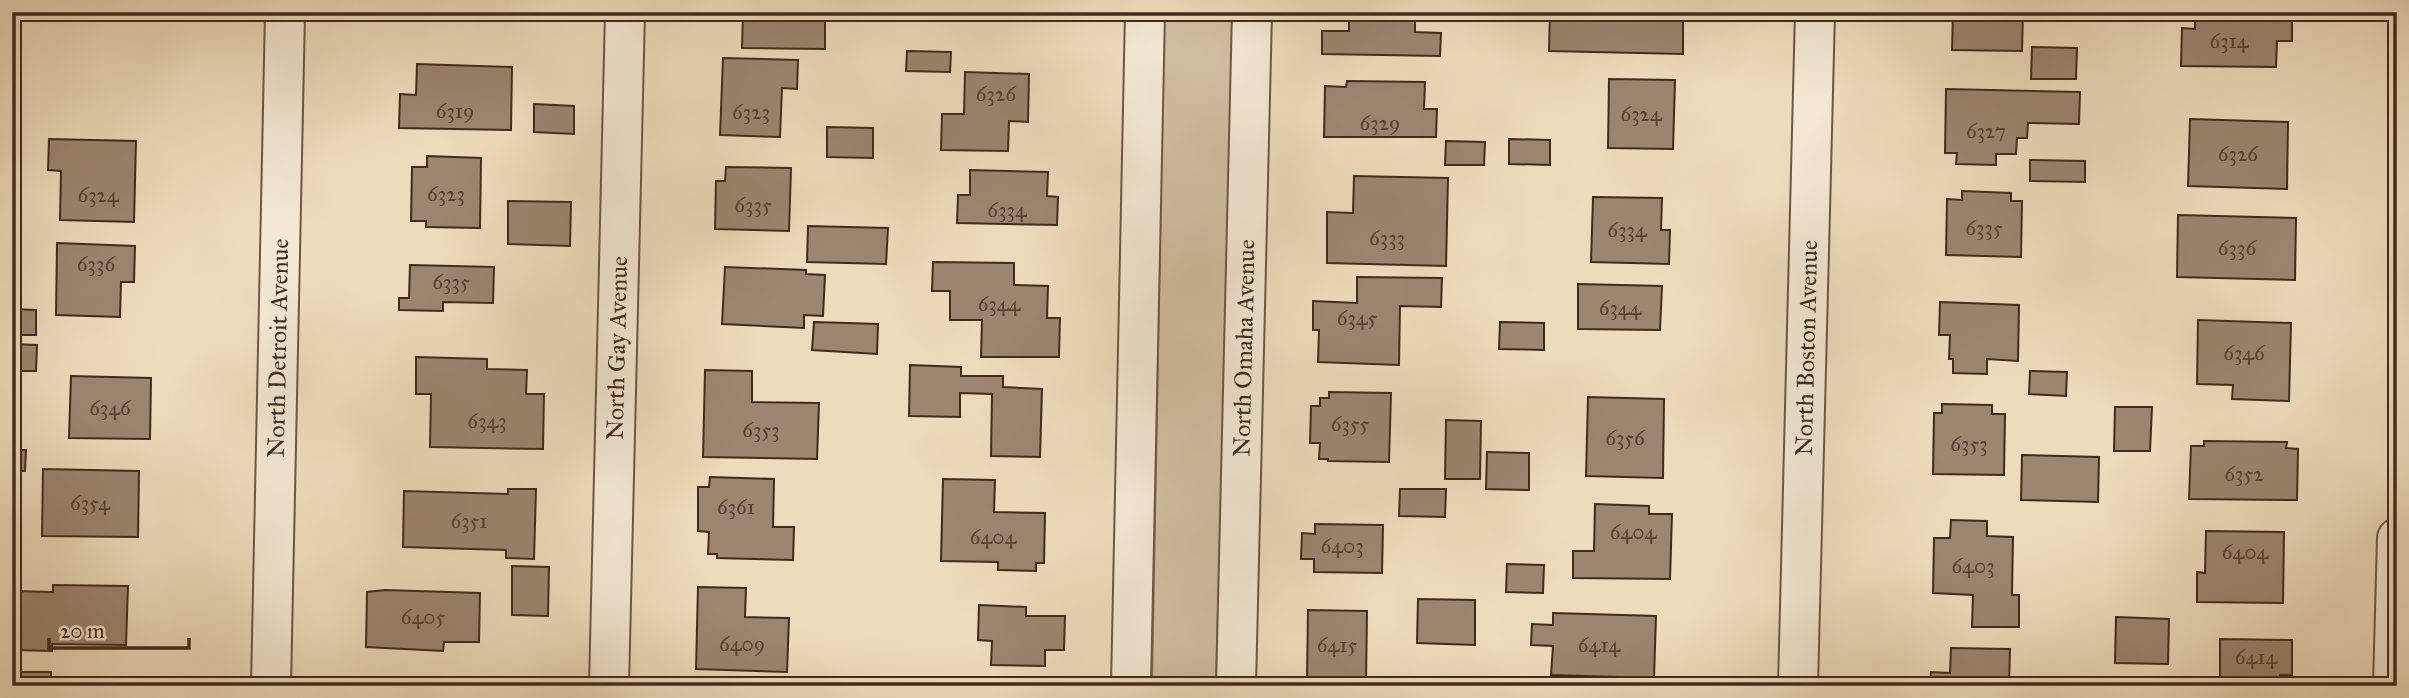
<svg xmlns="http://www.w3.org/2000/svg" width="2409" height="698" font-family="'IM FELL Great Primer',serif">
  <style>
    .green { fill: #d0bea1; stroke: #89745f; stroke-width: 2 }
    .building { fill: #9b8670; stroke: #42291d; stroke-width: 2 }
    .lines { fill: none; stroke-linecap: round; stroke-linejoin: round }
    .street-casing { stroke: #6d5645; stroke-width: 42 }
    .street { stroke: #f3e8d3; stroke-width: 38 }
    .labels { text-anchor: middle; stroke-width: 6; stroke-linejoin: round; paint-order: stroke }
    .number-label { font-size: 21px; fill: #584032 }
    .street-label { font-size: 24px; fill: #42291d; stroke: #f3e8d3 }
  </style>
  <rect width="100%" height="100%" fill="#eddcbc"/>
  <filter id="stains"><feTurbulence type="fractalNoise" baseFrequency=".00286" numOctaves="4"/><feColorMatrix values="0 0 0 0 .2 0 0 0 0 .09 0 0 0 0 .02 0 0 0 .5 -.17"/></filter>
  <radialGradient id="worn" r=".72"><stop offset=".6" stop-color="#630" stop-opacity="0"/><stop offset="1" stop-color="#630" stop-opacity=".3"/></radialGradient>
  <polygon class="green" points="1164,12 1234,12 1216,686 1152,686"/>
  <g class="building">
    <polygon points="743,12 825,12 825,49 742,48"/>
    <polygon points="1349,12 1415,12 1415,32 1441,33 1440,56 1322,54 1322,31 1349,31"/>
    <polygon points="1550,12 1683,12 1683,54 1549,51"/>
    <polygon points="1953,12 2023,12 2022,51 1952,50"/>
    <polygon points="2195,15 2292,16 2292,41 2277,41 2276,67 2181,66 2182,28 2195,29"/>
    <polygon points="2032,47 2077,48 2076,79 2031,79"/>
    <polygon points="907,51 951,52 950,72 906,71"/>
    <polygon points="723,58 798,60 797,89 782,88 780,137 720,135"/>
    <polygon points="417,64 512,67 511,130 399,128 400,94 416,95"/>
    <polygon points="965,72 1029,74 1028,122 1009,121 1008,151 941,150 942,114 964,114"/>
    <polygon points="1609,79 1675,80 1673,149 1608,148"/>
    <polygon points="1347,81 1425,82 1424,109 1437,109 1436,137 1324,137 1325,86 1346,87"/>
    <polygon points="1946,89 2080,92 2079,124 2028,123 2027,138 2017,138 2016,154 1996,154 1996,165 1956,164 1957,153 1945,153"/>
    <polygon points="534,104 574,106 574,134 534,132"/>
    <polygon points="2190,119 2288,122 2287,189 2188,186"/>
    <polygon points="827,127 873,128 873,158 827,157"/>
    <polygon points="49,139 136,141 134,222 60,220 61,171 48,170"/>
    <polygon points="1509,139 1550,140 1550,165 1509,164"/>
    <polygon points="1446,141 1485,142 1484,165 1445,165"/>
    <polygon points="427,156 481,158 480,228 426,227 426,221 411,221 412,167 427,167"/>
    <polygon points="2030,160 2085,161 2085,182 2030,181"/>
    <polygon points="726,167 791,168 789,231 715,229 716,181 725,181"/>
    <polygon points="970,170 1048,172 1047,196 1058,197 1057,225 957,223 958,195 970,195"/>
    <polygon points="1354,176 1448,178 1446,266 1327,263 1327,212 1353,213"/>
    <polygon points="1962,191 2011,193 2011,201 2022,201 2021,257 1946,255 1947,199 1962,200"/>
    <polygon points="1593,197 1662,198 1661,230 1670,230 1669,264 1591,262"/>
    <polygon points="508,201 571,202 570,246 508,244"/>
    <polygon points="2178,215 2296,218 2295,280 2177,277"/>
    <polygon points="808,226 888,228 886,264 807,262"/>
    <polygon points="57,243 135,246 134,282 121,282 120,317 56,315"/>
    <polygon points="933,262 1014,263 1014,285 1048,286 1047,318 1060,318 1059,357 981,357 982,320 950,320 950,291 932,291"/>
    <polygon points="410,265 494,267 493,303 443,302 443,311 399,310 399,298 409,298"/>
    <polygon points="725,267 806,270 806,274 825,275 823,316 804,315 804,328 722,324"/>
    <polygon points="1357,277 1442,278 1441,307 1400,306 1399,365 1318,362 1319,330 1313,330 1313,301 1357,303"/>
    <polygon points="1578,284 1662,286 1660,330 1578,329"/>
    <polygon points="1940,302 2019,305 2018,361 1987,359 1987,374 1953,373 1953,359 1949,359 1950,335 1939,335"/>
    <polygon points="12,309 36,310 36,335 12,335"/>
    <polygon points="2198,320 2291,323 2289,401 2232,399 2233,385 2197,384"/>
    <polygon points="814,322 878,324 877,354 812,350"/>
    <polygon points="1500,322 1544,323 1544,350 1499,349"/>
    <polygon points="12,344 37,345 36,371 12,371"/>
    <polygon points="416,357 487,359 487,369 527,370 526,394 544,394 543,449 430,447 431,394 416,394"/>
    <polygon points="910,365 961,367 961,376 1003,376 1003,387 1042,389 1040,457 991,456 992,394 960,393 960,417 909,416"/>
    <polygon points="705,370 752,371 752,402 819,403 817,459 703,457"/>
    <polygon points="2030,371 2067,372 2066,396 2029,394"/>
    <polygon points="71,376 151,378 150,439 69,438"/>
    <polygon points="1329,392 1391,393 1389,462 1328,461 1328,459 1319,459 1320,443 1310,443 1311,406 1320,406 1320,398 1329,398"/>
    <polygon points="1588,397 1664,399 1663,478 1586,476"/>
    <polygon points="1942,404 1992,405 1992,414 2005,414 2004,475 1933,474 1934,413 1942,413"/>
    <polygon points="2115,407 2152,407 2150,451 2114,451"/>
    <polygon points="1446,420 1481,421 1480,479 1445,479"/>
    <polygon points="2204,441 2287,442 2286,448 2298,449 2297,500 2189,499 2191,446 2204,446"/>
    <polygon points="12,450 26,450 25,471 12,471"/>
    <polygon points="1487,452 1529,453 1529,490 1486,489"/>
    <polygon points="2022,455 2099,457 2098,502 2021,500"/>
    <polygon points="43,469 139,471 138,537 42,536"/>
    <polygon points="710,477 774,479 773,527 794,527 793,560 717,558 717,554 708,554 709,532 698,531 698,487 709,487"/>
    <polygon points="943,479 995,480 994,512 1045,513 1044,563 1036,563 1036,571 998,570 998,562 941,561"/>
    <polygon points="508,489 536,489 534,559 506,558 506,550 403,547 404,491 508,494"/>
    <polygon points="1400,489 1446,489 1445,517 1399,516"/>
    <polygon points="1595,504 1649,506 1649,514 1672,514 1670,579 1573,578 1573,551 1594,551"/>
    <polygon points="1951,520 1987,521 1987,536 2013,537 2012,595 2019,595 2019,627 1972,627 1973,595 1933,593 1934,538 1950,538"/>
    <polygon points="1315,524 1383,525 1382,573 1314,572 1314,559 1301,559 1302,533 1315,534"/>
    <polygon points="2206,531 2284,532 2283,603 2197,602 2197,572 2205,573"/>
    <polygon points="1507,564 1544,565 1543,593 1506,592"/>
    <polygon points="512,566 549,567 548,616 512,615"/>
    <polygon points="53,585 128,586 126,645 52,644 52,651 12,650 12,591 53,592"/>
    <polygon points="698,587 746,588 745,617 789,618 787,672 696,669"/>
    <polygon points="385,590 480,593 479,642 444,642 443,651 366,647 367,592"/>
    <polygon points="1418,599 1475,600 1475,645 1417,643"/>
    <polygon points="979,605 1026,607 1026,616 1065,616 1064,650 1045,650 1045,666 991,665 992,641 978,640"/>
    <polygon points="1308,610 1367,611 1366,680 1307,679"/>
    <polygon points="1553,613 1656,616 1654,678 1551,675 1553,646 1531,645 1532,624 1553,625"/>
    <polygon points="2116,617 2169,619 2168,664 2115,663"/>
    <polygon points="2220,639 2292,640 2292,675 2280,675 2280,686 2199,686 2199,680 2220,681"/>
    <polygon points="1951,648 2010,649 2009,686 1930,686 1931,672 1950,673"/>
    <rect x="12" y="672" width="39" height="14"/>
    <polygon points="414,683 475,684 475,686 414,686"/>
  </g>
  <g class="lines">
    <defs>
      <g id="street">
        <path id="s1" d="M271,686l14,-674"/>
        <path id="s2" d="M609,686l16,-674"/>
        <polyline points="1131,686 1145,12"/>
        <path id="s3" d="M1236,686l16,-674"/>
        <path id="s4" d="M1798,686l17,-674"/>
        <polyline points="2393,686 2397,538"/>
      </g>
    </defs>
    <use href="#street" class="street-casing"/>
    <use href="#street" class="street"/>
  </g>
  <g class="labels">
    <g class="number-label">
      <text x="2229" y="48">6314</text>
      <text x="996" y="101">6326</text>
      <text x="455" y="118">6319</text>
      <text x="751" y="119">6323</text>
      <text x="1641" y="121">6324</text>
      <text x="1380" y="130">6329</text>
      <text x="1986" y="138">6327</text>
      <text x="2238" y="161">6326</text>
      <text x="446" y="201">6323</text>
      <text x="98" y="202">6324</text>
      <text x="753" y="212">6335</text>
      <text x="1007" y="217">6334</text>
      <text x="1984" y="235">6335</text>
      <text x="1627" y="237">6334</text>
      <text x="1387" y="245">6333</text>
      <text x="2237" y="255">6336</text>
      <text x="96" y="271">6336</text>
      <text x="451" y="289">6335</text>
      <text x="999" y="311">6344</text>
      <text x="1620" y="315">6344</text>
      <text x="1357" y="325">6345</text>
      <text x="2244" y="360">6346</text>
      <text x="110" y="415">6346</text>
      <text x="487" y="428">6343</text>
      <text x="1350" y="431">6355</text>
      <text x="761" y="437">6353</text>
      <text x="1625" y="445">6356</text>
      <text x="1969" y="451">6353</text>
      <text x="2244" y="481">6352</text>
      <text x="90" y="510">6354</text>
      <text x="736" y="514">6361</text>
      <text x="469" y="528">6351</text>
      <text x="1633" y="539">6404</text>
      <text x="993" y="544">6404</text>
      <text x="1342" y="553">6403</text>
      <text x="2245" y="559">6404</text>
      <text x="1973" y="573">6403</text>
      <text x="423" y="624">6405</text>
      <text x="742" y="651">6409</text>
      <text x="1337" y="652">6415</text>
      <text x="1599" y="652">6414</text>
      <text x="2256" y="664">6414</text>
    </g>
    <g class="street-label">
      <text dy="8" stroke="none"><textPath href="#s1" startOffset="338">North Detroit Avenue</textPath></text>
      <text dy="8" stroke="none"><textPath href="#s2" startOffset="338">North Gay Avenue</textPath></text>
      <text dy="8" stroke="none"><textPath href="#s3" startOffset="338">North Omaha Avenue</textPath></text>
      <text dy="8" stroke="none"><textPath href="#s4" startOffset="338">North Boston Avenue</textPath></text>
    </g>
  </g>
  <rect width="2409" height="698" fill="none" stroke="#eddcbc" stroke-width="42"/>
  <rect x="14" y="14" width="2381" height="670" fill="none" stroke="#42291d" stroke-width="3.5"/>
  <rect x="21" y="21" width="2367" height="656" fill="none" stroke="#42291d" stroke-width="2"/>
  <path d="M49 638v10h140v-10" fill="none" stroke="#42291d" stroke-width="3.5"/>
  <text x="60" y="638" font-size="21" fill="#42291d" stroke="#f3e8d3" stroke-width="5" paint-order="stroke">20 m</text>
  <rect width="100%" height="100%" filter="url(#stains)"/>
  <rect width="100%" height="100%" fill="url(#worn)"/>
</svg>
